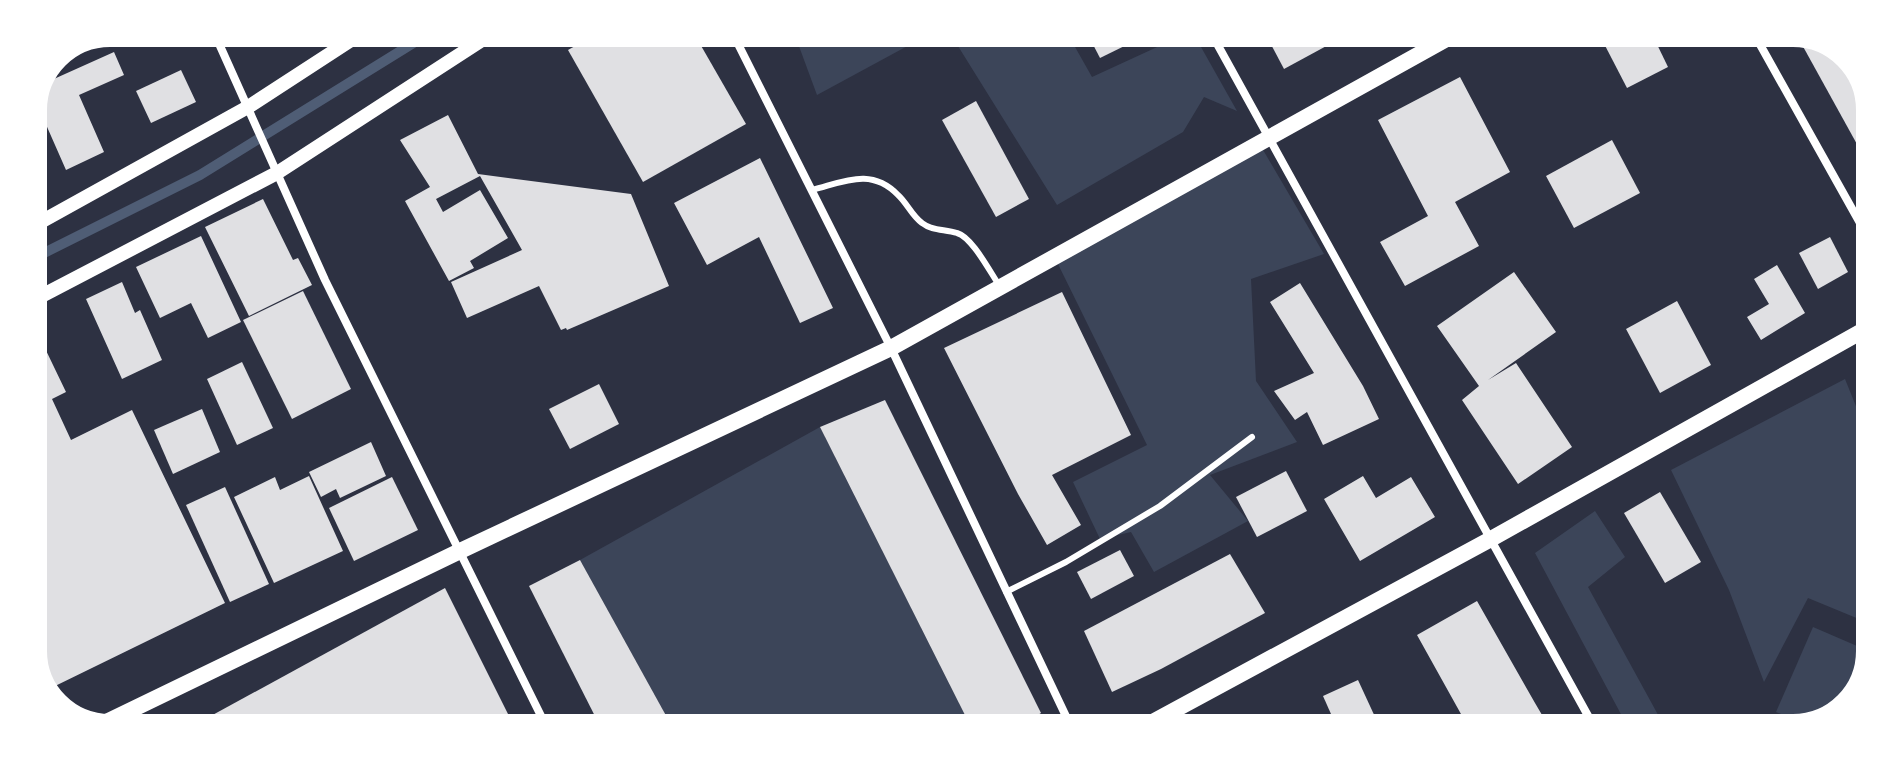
<svg xmlns="http://www.w3.org/2000/svg" width="1903" height="761" font-family="Arial,sans-serif">
  <style>
    .green { fill: #3c4559 }
    .lines { fill: none; stroke-linecap: round; stroke-linejoin: round }
    .stream { stroke: #4f5d75; stroke-width: 10 }
    .building { fill: #e0e0e3 }
    .service { stroke: #fff; stroke-width: 6 }
    .minor { stroke: #fff; stroke-width: 8 }
    .tertiary { stroke: #fff; stroke-width: 14 }
    .secondary { stroke: #fff; stroke-width: 16 }
    .rim { fill: none; stroke: #fff; stroke-width: 10 }
  </style>
  <rect width="100%" height="100%" fill="#2d3142"/>
  <g class="green">
    <polygon points="793,30 937,30 817,95"/>
    <polygon points="948,30 1066,31 1092,77 1192,31 1237,111 1204,97 1183,132 1057,205"/>
    <polygon points="1259,143 1324,254 1251,279 1256,381 1297,442 1210,475 1248,521 1154,572 1131,532 1100,539 1073,482 1147,445 1056,260"/>
    <polygon points="1845,379 1872,446 1871,624 1808,598 1764,682 1729,590 1671,470"/>
    <polygon points="820,427 973,731 674,730 580,560"/>
    <polygon points="1595,511 1625,557 1588,587 1668,733 1631,733 1535,553"/>
    <polygon points="1813,627 1871,652 1871,678 1839,719 1812,727 1776,712"/>
  </g>
  <g class="lines">
    <polyline class="stream" points="28,261 200,175 436,29"/>
  </g>
  <g class="building">
    <polygon points="266,28 297,28 273,41"/>
    <polygon points="605,29 692,30 746,124 643,182 568,50"/>
    <polygon points="1086,31 1155,31 1100,58"/>
    <polygon points="1264,31 1354,31 1284,69"/>
    <polygon points="1598,32 1651,32 1668,67 1627,88"/>
    <polygon points="1795,32 1820,32 1858,60 1875,104 1874,175"/>
    <polygon points="114,52 124,75 79,95 104,152 66,170 33,95 36,87"/>
    <polygon points="181,70 196,102 151,123 136,91"/>
    <polygon points="1460,77 1510,172 1455,202 1479,246 1405,286 1380,242 1428,216 1378,120"/>
    <polygon points="976,101 1029,199 996,217 942,120"/>
    <polygon points="448,115 478,174 631,194 669,286 567,330 566,328 561,330 539,286 467,318 451,282 522,250 480,176 436,199 443,212 480,190 508,238 470,261 474,268 449,281 405,201 430,187 400,140"/>
    <polygon points="1612,140 1640,193 1574,228 1546,176"/>
    <polygon points="760,158 833,308 800,323 759,237 707,265 674,203"/>
    <polygon points="263,199 293,260 298,258 312,285 249,316 205,227"/>
    <polygon points="201,236 241,322 208,338 191,303 160,318 136,267"/>
    <polygon points="1830,237 1848,272 1818,289 1799,253"/>
    <polygon points="1777,265 1805,313 1761,340 1747,317 1769,304 1754,279"/>
    <polygon points="1514,272 1556,332 1488,380 1516,363 1572,447 1518,484 1462,400 1479,386 1437,326"/>
    <polygon points="122,282 135,313 140,310 162,360 122,379 86,299"/>
    <polygon points="1300,283 1363,386 1379,419 1323,445 1307,412 1295,420 1274,391 1314,373 1270,302"/>
    <polygon points="303,291 351,389 292,419 243,320"/>
    <polygon points="1062,292 1131,435 1052,475 1081,525 1047,545 1018,494 944,348"/>
    <polygon points="1677,301 1711,365 1660,393 1626,329"/>
    <polygon points="28,313 66,392 52,399 71,440 132,410 225,603 51,688 28,642"/>
    <polygon points="242,362 273,428 237,445 207,379"/>
    <polygon points="599,384 619,424 570,449 549,409"/>
    <polygon points="885,400 1041,713 1013,731 973,731 820,427"/>
    <polygon points="202,409 220,452 173,474 154,430"/>
    <polygon points="371,442 386,476 340,498 336,489 321,497 309,472"/>
    <polygon points="1286,471 1307,511 1257,537 1236,497"/>
    <polygon points="309,476 343,551 274,583 234,497 275,477 280,490"/>
    <polygon points="1363,476 1376,498 1411,477 1435,517 1360,561 1324,499"/>
    <polygon points="392,477 418,530 354,561 329,508"/>
    <polygon points="225,487 269,584 230,602 186,505"/>
    <polygon points="1660,492 1701,562 1665,583 1624,513"/>
    <polygon points="1120,550 1134,576 1091,599 1077,572"/>
    <polygon points="1230,554 1265,613 1161,669 1112,692 1084,631"/>
    <polygon points="580,560 674,730 602,730 529,586"/>
    <polygon points="445,588 516,730 187,729"/>
    <polygon points="1477,601 1535,703 1552,732 1495,732 1492,728 1484,732 1471,732 1417,635"/>
    <polygon points="1358,680 1382,732 1339,732 1323,696"/>
  </g>
  <g class="lines">
    <g class="service">
      <path d="M812,190c32,-8 59,-23 86,5 9,8 14,21 24,28 10,8 23,6 35,10 15,4 33,39 42,52"/>
      <polyline points="1006,592 1066,562 1160,506 1252,437"/>
    </g>
    <g class="minor">
      <polyline points="212,28 325,280 548,730"/>
      <polyline points="731,30 891,348 1073,731"/>
      <polyline points="1210,31 1597,732"/>
      <polyline points="1753,32 1874,248"/>
    </g>
    <g class="tertiary">
      <polyline points="28,229 248,107 368,29"/>
      <polyline points="28,303 277,173 499,29"/>
    </g>
    <g class="secondary">
      <polyline points="92,729 458,552 891,348 1459,32"/>
      <polyline points="1136,731 1491,539 1873,325"/>
    </g>
  </g>
  <path d="M0 0H1903V761H0ZM110 42H1793A68 68 0 0 1 1861 110V651A68 68 0 0 1 1793 719H110A68 68 0 0 1 42 651V110A68 68 0 0 1 110 42Z" fill="#fff" fill-rule="evenodd"/>
  <path class="rim" d="M110 42H1793A68 68 0 0 1 1861 110V651A68 68 0 0 1 1793 719H110A68 68 0 0 1 42 651V110A68 68 0 0 1 110 42Z"/>
</svg>
